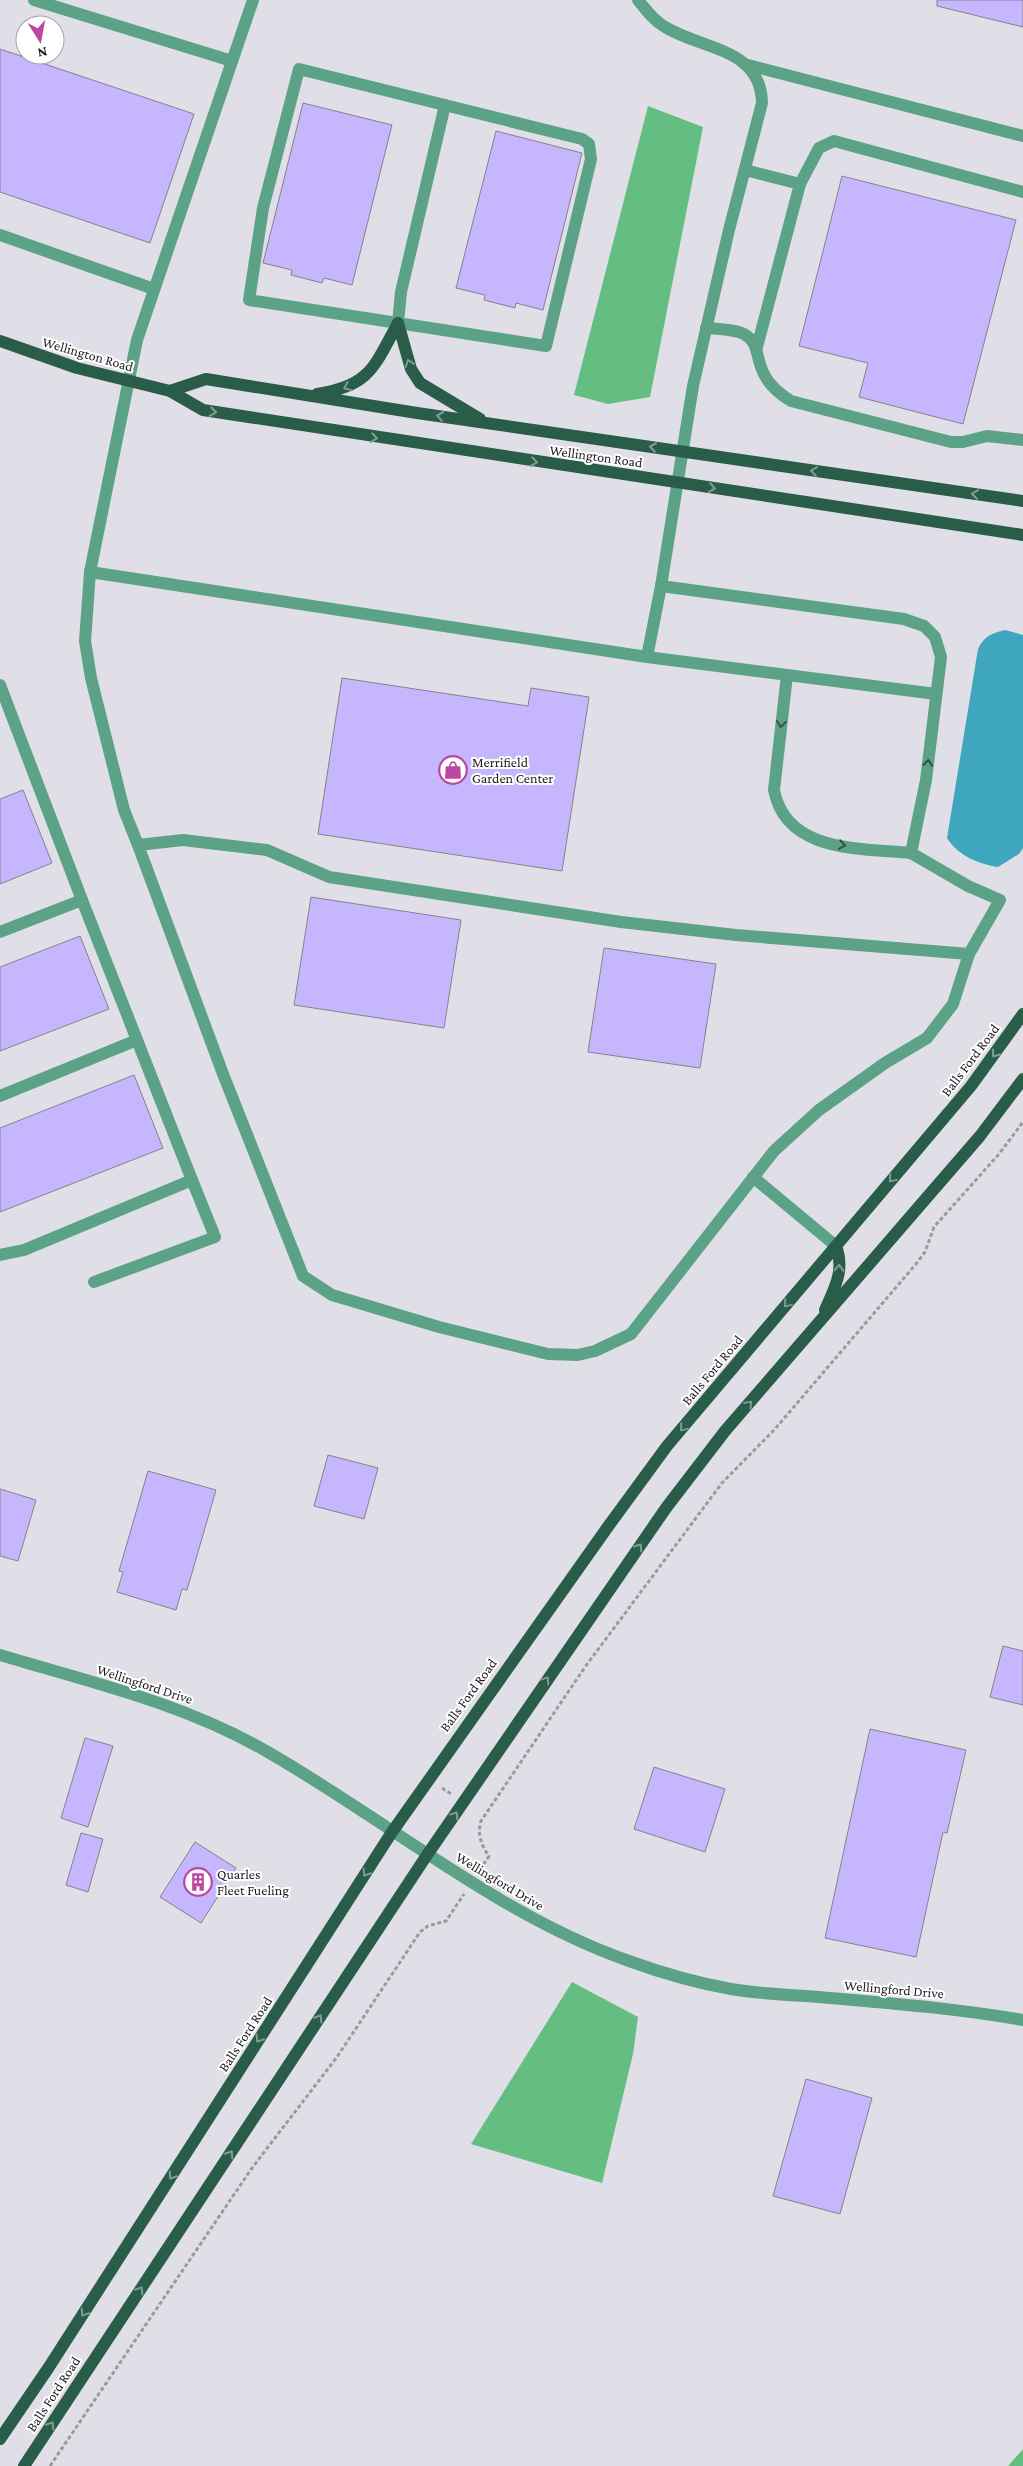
<svg xmlns="http://www.w3.org/2000/svg" width="1023" height="2466" font-family="'Crimson Pro',serif">
  <style>
    .forest { fill: #64be81 }
    .water { fill: #3ea6be }
    .building { fill: #c6b6fd; stroke: #84838a }
    .lines { fill: none; stroke-linecap: round; stroke-linejoin: round }
    .path { stroke: #9b9aa0; stroke-width: 3; stroke-dasharray: 4 2.5; stroke-linecap: butt }
    .minor { stroke: #5ba287; stroke-width: 12 }
    .major { stroke: #2a5c4a; stroke-width: 12 }
    .oneway { stroke: #7f9d92 }
    .oneway2 { stroke: #365249 }
    .labels { text-anchor: middle; stroke-width: 4; stroke-linejoin: round; paint-order: stroke }
    .street-label { font-size: 14px; fill: #1d1c1f; stroke: #fff }
    .poi-label { font-size: 14px; fill: #1d1c1f; stroke: #fff; text-anchor: start }
  </style>
  <rect width="100%" height="100%" fill="#e0dfe7"/>
  <g class="forest">
    <polygon points="648,106 703,127 650,397 608,404 574,395"/>
    <polygon points="572,1982 638,2017 633,2054 602,2183 471,2144"/>
    <polygon points="1023,2449 1023,2466 1008,2466"/>
  </g>
  <path class="water" d="M1005,630l18,5v213l-4,6 -21,13c-19,-3 -40,-11 -51,-29l31,-189c6,-13 14,-16 27,-19z"/>
  <g class="building">
    <polygon points="937,0 1023,0 1023,27 937,6"/>
    <polygon points="0,49 194,114 150,243 0,192"/>
    <polygon points="303,103 392,125 352,285 324,278 322,283 291,275 292,270 263,263"/>
    <polygon points="496,131 582,153 543,310 516,303 515,308 484,300 485,295 456,288"/>
    <polygon points="842,176 1016,220 963,424 859,397 868,363 799,346"/>
    <polygon points="342,678 528,706 531,688 589,697 562,871 318,834"/>
    <polygon points="23,790 52,863 0,884 0,799"/>
    <polygon points="311,897 461,920 444,1028 294,1005"/>
    <polygon points="80,936 109,1009 0,1051 0,967"/>
    <polygon points="604,948 716,964 700,1068 588,1052"/>
    <polygon points="134,1075 163,1148 0,1212 0,1128"/>
    <polygon points="328,1455 378,1468 364,1519 314,1506"/>
    <polygon points="148,1471 216,1490 187,1590 182,1589 176,1610 117,1592 123,1572 119,1571"/>
    <polygon points="0,1489 36,1500 18,1561 0,1556"/>
    <polygon points="1003,1646 1023,1651 1023,1705 990,1697"/>
    <polygon points="870,1729 966,1750 947,1833 943,1832 916,1957 825,1938"/>
    <polygon points="85,1738 113,1746 88,1827 61,1818"/>
    <polygon points="654,1767 725,1789 705,1852 634,1829"/>
    <polygon points="81,1833 103,1839 88,1892 66,1885"/>
    <polygon points="195,1842 236,1868 201,1923 160,1897"/>
    <polygon points="806,2079 872,2098 840,2214 773,2196"/>
  </g>
  <g class="lines">
    <g class="path">
      <polyline points="442,1788 451,1794"/>
      <path d="M480,1870l9,-14c-8,-11 -12,-22 -8,-35l104,-154 137,-184 53,-54 141,-165 9,-12 9,-25 65,-73 24,-32"/>
      <polyline points="50,2466 252,2168 337,2057 420,1932 428,1926 446,1921 464,1894"/>
    </g>
    <g class="minor">
      <polyline points="34,0 232,61"/>
      <path d="M253,0l-116,340 -47,232 557,85 14,-71 32,-200 36,-156 33,-127c-1,-55 -59,-53 -97,-76 -11,-6 -19,-17 -27,-27"/>
      <polyline points="748,65 1023,136"/>
      <polygon points="299,69 582,139 589,144 591,159 546,346 249,300 263,208"/>
      <polyline points="745,170 800,184 757,347"/>
      <polyline points="800,184 819,148 834,141 1023,192"/>
      <polyline points="0,235 154,289"/>
      <polyline points="398,323 401,292 445,105"/>
      <path d="M706,328c12,1 28,1 38,6 14,8 12,20 17,33 5,16 17,26 30,34l160,41h12l24,-6 36,4"/>
      <polyline points="90,572 85,641 91,678 124,810 138,845 183,840 267,850 329,877 621,922 736,935 969,954 1000,900 968,886 911,853"/>
      <path d="M661,586l243,33 20,7 11,11 6,20 -15,123 -15,73c-50,-5 -125,0 -137,-63l13,-115"/>
      <polyline points="647,657 936,694"/>
      <polyline points="0,685 82,900 0,932"/>
      <polyline points="138,845 223,1074 303,1276 332,1295 439,1327 548,1354 578,1355 595,1351 631,1334 774,1151 819,1110 885,1063 927,1038 953,1004 969,954"/>
      <polyline points="82,900 192,1180"/>
      <polyline points="0,1096 137,1040"/>
      <polyline points="753,1177 836,1246"/>
      <polyline points="0,1255 24,1250 192,1180 215,1237 94,1282"/>
      <path d="M0,1655c90,27 183,48 266,96 121,69 230,163 363,210 33,12 68,22 102,28 29,5 59,6 88,8 68,6 136,11 204,23"/>
    </g>
    <g class="major">
      <polyline points="398,323 411,369 420,383 480,419"/>
      <polyline points="0,341 77,368 170,391 203,410 1023,535"/>
      <polyline points="170,391 206,379 417,413 1023,501"/>
      <path d="M317,394c53,-8 57,-27 81,-71"/>
      <path d="M825,1310c10,-23 20,-40 11,-64"/>
      <polyline points="0,2439 49,2367 392,1832 607,1528 667,1446 971,1086 1023,1014"/>
      <polyline points="24,2466 427,1855 666,1508 725,1431 980,1136 1023,1079"/>
    </g>
  </g>
  <defs><path id="oneway-chevron" d="M-2-3.5L2.5 0L-2 3.5" fill="none" stroke-width="1.6" stroke-linecap="round" stroke-linejoin="round" transform="scale(1.25)"/></defs>
  <g class="oneway">
    <use href="#oneway-chevron" transform="translate(409 363) rotate(-109)"/>
    <use href="#oneway-chevron" transform="translate(347 387) rotate(158)"/>
    <use href="#oneway-chevron" transform="translate(213 412) rotate(9)"/>
    <use href="#oneway-chevron" transform="translate(440 416) rotate(-172)"/>
    <use href="#oneway-chevron" transform="translate(374 438) rotate(9)"/>
    <use href="#oneway-chevron" transform="translate(653 447) rotate(-172)"/>
    <use href="#oneway-chevron" transform="translate(534 462) rotate(8)"/>
    <use href="#oneway-chevron" transform="translate(814 471) rotate(-172)"/>
    <use href="#oneway-chevron" transform="translate(712 488) rotate(8)"/>
    <use href="#oneway-chevron" transform="translate(975 494) rotate(-172)"/>
    <use href="#oneway-chevron" transform="translate(995 1054) rotate(126)"/>
    <use href="#oneway-chevron" transform="translate(892 1179) rotate(130)"/>
    <use href="#oneway-chevron" transform="translate(839 1268) rotate(-88)"/>
    <use href="#oneway-chevron" transform="translate(787 1304) rotate(130)"/>
    <use href="#oneway-chevron" transform="translate(749 1404) rotate(-49)"/>
    <use href="#oneway-chevron" transform="translate(683 1428) rotate(130)"/>
    <use href="#oneway-chevron" transform="translate(639 1547) rotate(-55)"/>
    <use href="#oneway-chevron" transform="translate(546 1680) rotate(-56)"/>
    <use href="#oneway-chevron" transform="translate(455 1815) rotate(-56)"/>
    <use href="#oneway-chevron" transform="translate(366 1873) rotate(123)"/>
    <use href="#oneway-chevron" transform="translate(319 2018) rotate(-57)"/>
    <use href="#oneway-chevron" transform="translate(259 2039) rotate(123)"/>
    <use href="#oneway-chevron" transform="translate(230 2154) rotate(-57)"/>
    <use href="#oneway-chevron" transform="translate(172 2176) rotate(123)"/>
    <use href="#oneway-chevron" transform="translate(140 2290) rotate(-57)"/>
    <use href="#oneway-chevron" transform="translate(84 2313) rotate(123)"/>
    <use href="#oneway-chevron" transform="translate(51 2425) rotate(-57)"/>
  </g>
  <g class="oneway2">
    <use href="#oneway-chevron" transform="translate(781 724) rotate(97)"/>
    <use href="#oneway-chevron" transform="translate(928 763) rotate(-84)"/>
    <use href="#oneway-chevron" transform="translate(842 845) rotate(9)"/>
  </g>
  <defs>
    <symbol id="shop-ring" viewBox="-11 -11 22 22"><circle r="9.5" fill="#fff" stroke="#bb47a0" stroke-width="1.5"/><path d="M-5-2.5h2.3a2.7 3.5 0 0 1 5.4 0H5L5.5 6h-11ZM-1.5-2.5h3a1.5 2.3 0 0 0-3 0Z" fill="#bb47a0"/></symbol>
    <symbol id="building-ring" viewBox="-11 -11 22 22"><circle r="9.5" fill="#fff" stroke="#bb47a0" stroke-width="1.5"/><path d="M-4-6H4V6H1V3H-1V6H-4ZM-2.5-4.3h1.7v1.8h-1.7ZM.8-4.3h1.7v1.8H.8ZM-2.5-1h1.7V.8h-1.7ZM.8-1h1.7V.8H.8Z" fill="#bb47a0"/></symbol>
  </defs>
  <g fill-rule="evenodd">
    <use href="#shop-ring" x="437" y="754" width="32" height="32"/>
    <use href="#building-ring" x="182" y="1866" width="32" height="32"/>
  </g>
  <g class="labels">
    <g class="street-label">
      <text transform="translate(88 354) rotate(16)" y="5">Wellington Road</text>
      <text transform="translate(596 456) rotate(8)" y="5">Wellington Road</text>
      <text transform="translate(970 1060) rotate(-53)" y="5">Balls Ford Road</text>
      <text transform="translate(712 1370) rotate(-50)" y="5">Balls Ford Road</text>
      <text transform="translate(145 1684) rotate(18)" y="5">Wellingford Drive</text>
      <text transform="translate(468 1695) rotate(-54)" y="5">Balls Ford Road</text>
      <text transform="translate(500 1881) rotate(31)" y="5">Wellingford Drive</text>
      <text transform="translate(894 1989) rotate(5)" y="5">Wellingford Drive</text>
      <text transform="translate(245 2034) rotate(-57)" y="5">Balls Ford Road</text>
      <text transform="translate(53 2394) rotate(-57)" y="5">Balls Ford Road</text>
    </g>
    <g class="poi-label">
      <text x="472" y="767">Merrifield<tspan x="472" dy="16">Garden Center</tspan></text>
      <text x="217" y="1879">Quarles<tspan x="217" dy="16">Fleet Fueling</tspan></text>
    </g>
  </g>
  <g transform="translate(40 40) rotate(169)"><circle r="24" fill="#ffffff" stroke="#a5a4a5"/>
  <path d="M0-4L9 19L0 12L-9 19Z" fill="#bb47a0"/>
  <text y="-8" font-size="14" font-weight="bold" text-anchor="middle" fill="#1d1c1f">N</text>
  </g>
</svg>
